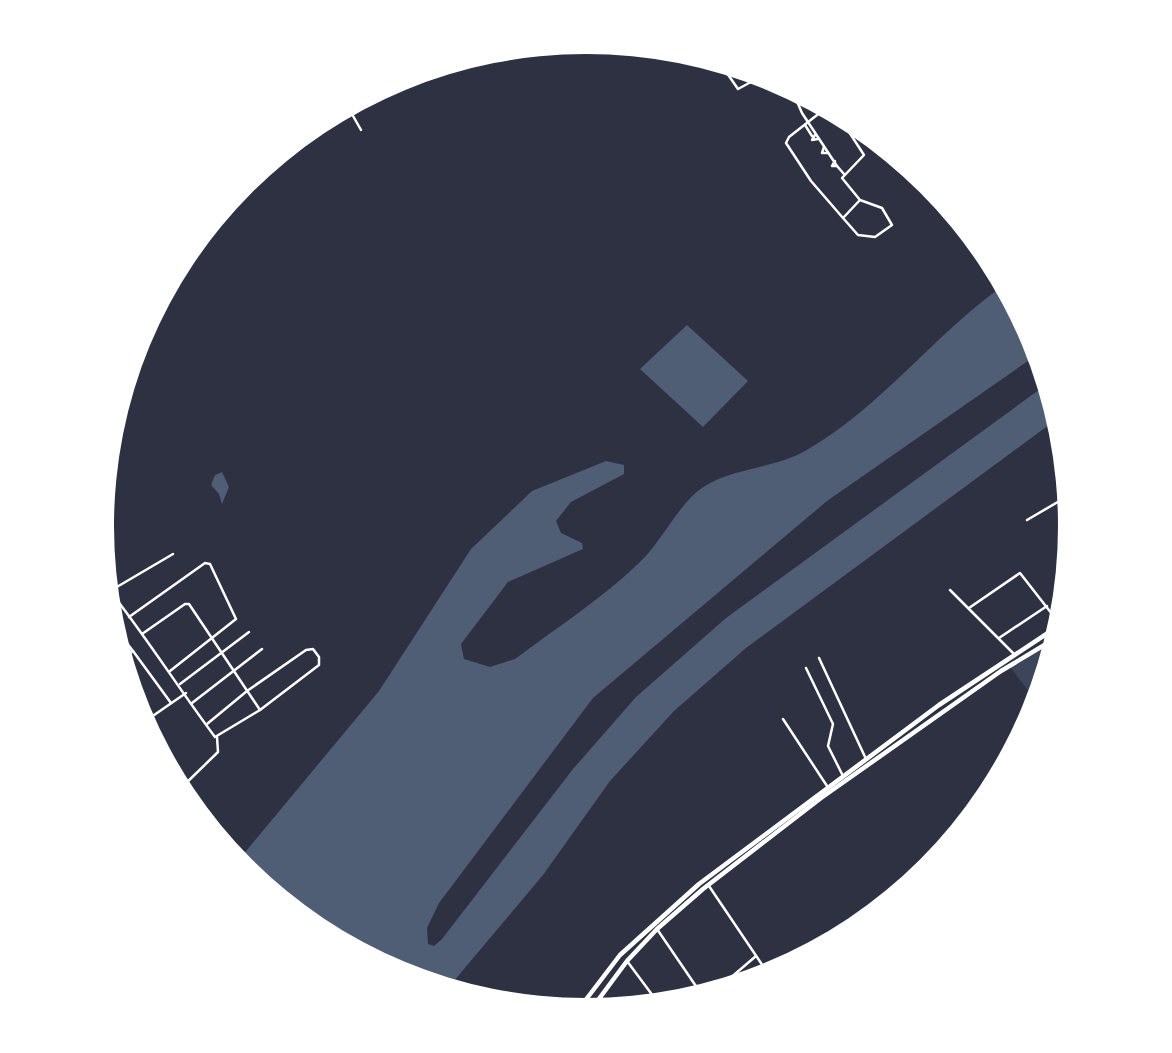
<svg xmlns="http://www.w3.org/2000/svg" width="1172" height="1053" font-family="Poppins,sans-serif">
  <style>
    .green { fill: #3c4559 }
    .water { fill: #4f5d75 }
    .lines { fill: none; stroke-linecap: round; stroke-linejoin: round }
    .stream { stroke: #4f5d75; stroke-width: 2 }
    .minor { stroke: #fff; stroke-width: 2.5 }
    .primary { stroke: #fff; stroke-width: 4.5 }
  </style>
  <rect width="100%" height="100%" fill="#2d3142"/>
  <polygon class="green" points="1055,640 1037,702 1010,667"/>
  <g class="water">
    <path d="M1004,285l34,69 -211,147 -234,197 -154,205 -12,25 1,16 6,2 8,-7 131,-170 63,-72 90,-79 321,-234 10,35 -311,229 -72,63 -64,70 -67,94 -95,113 -48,-14 -84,-45 -79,-67 142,-171 92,-142 61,-58 74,-30 18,4v9l-53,28 -15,19 5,12 21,10 1,6 -75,33 -47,62 3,15 26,8 25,-8c41,-31 88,-61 125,-97 24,-23 39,-60 65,-76 29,-18 70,-18 100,-35 76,-43 128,-116 199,-166z"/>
    <polygon points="687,325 748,381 703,427 640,369"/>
    <polygon points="222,472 229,487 222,504 219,494 211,485 215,475"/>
  </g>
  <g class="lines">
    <polyline class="stream" points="881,144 883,147"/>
    <g class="minor">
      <polyline points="512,49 515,55"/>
      <polyline points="693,55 698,57"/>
      <polyline points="720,63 738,89 762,76"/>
      <polyline points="792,90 802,113 837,166"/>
      <polyline points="348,107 361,130"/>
      <polyline points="826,108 789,137 786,143 811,181 843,218"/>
      <polyline points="838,115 864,155 842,178 860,200 882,208 892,225 875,237 858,235 843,218 860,200"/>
      <polyline points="805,125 812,136"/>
      <polyline points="815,135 812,140 818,139"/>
      <polyline points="824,147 822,153 828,153"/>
      <polyline points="835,161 832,166 837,166 844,174"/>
      <polyline points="1027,520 1068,496"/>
      <polyline points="1061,556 1068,552"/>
      <path d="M107,587l3,4c37,47 69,98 105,146l45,-27 -71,-106h-4l-43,30"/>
      <polyline points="950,590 1013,653"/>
      <polyline points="110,591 173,554"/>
      <polyline points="969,608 1020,573 1059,623"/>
      <polyline points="129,617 205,563 210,564 236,619 170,671"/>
      <polyline points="116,638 122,637 133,651"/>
      <polyline points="999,638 1047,606"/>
      <polyline points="819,658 866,759"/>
      <polyline points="122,659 133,651 171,703"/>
      <polyline points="806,668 833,724 828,746 843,776"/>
      <polyline points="180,684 249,632"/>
      <polyline points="131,688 152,717"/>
      <polyline points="192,703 262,649"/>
      <polyline points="783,719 827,786"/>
      <polyline points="144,722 186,693"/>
      <polyline points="207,724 247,691 306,650 313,649 319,657 319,665 260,710"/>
      <polyline points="180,789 218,752 217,737"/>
      <polyline points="709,886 769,975"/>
      <polyline points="657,929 702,995"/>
      <polyline points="627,961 659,1004"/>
      <polyline points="714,992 756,956"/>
    </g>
    <g class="primary">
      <polyline points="578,1010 620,955 699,884 939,705 1060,625"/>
      <polyline points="590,1011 627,961 657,929 703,889 821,798 1001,671 1056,638"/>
    </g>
  </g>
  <path d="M0 0H1172V1053H0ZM114 526a472 472 0 1 1 944 0a472 472 0 1 1-944 0Z" fill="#fff" fill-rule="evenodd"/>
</svg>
